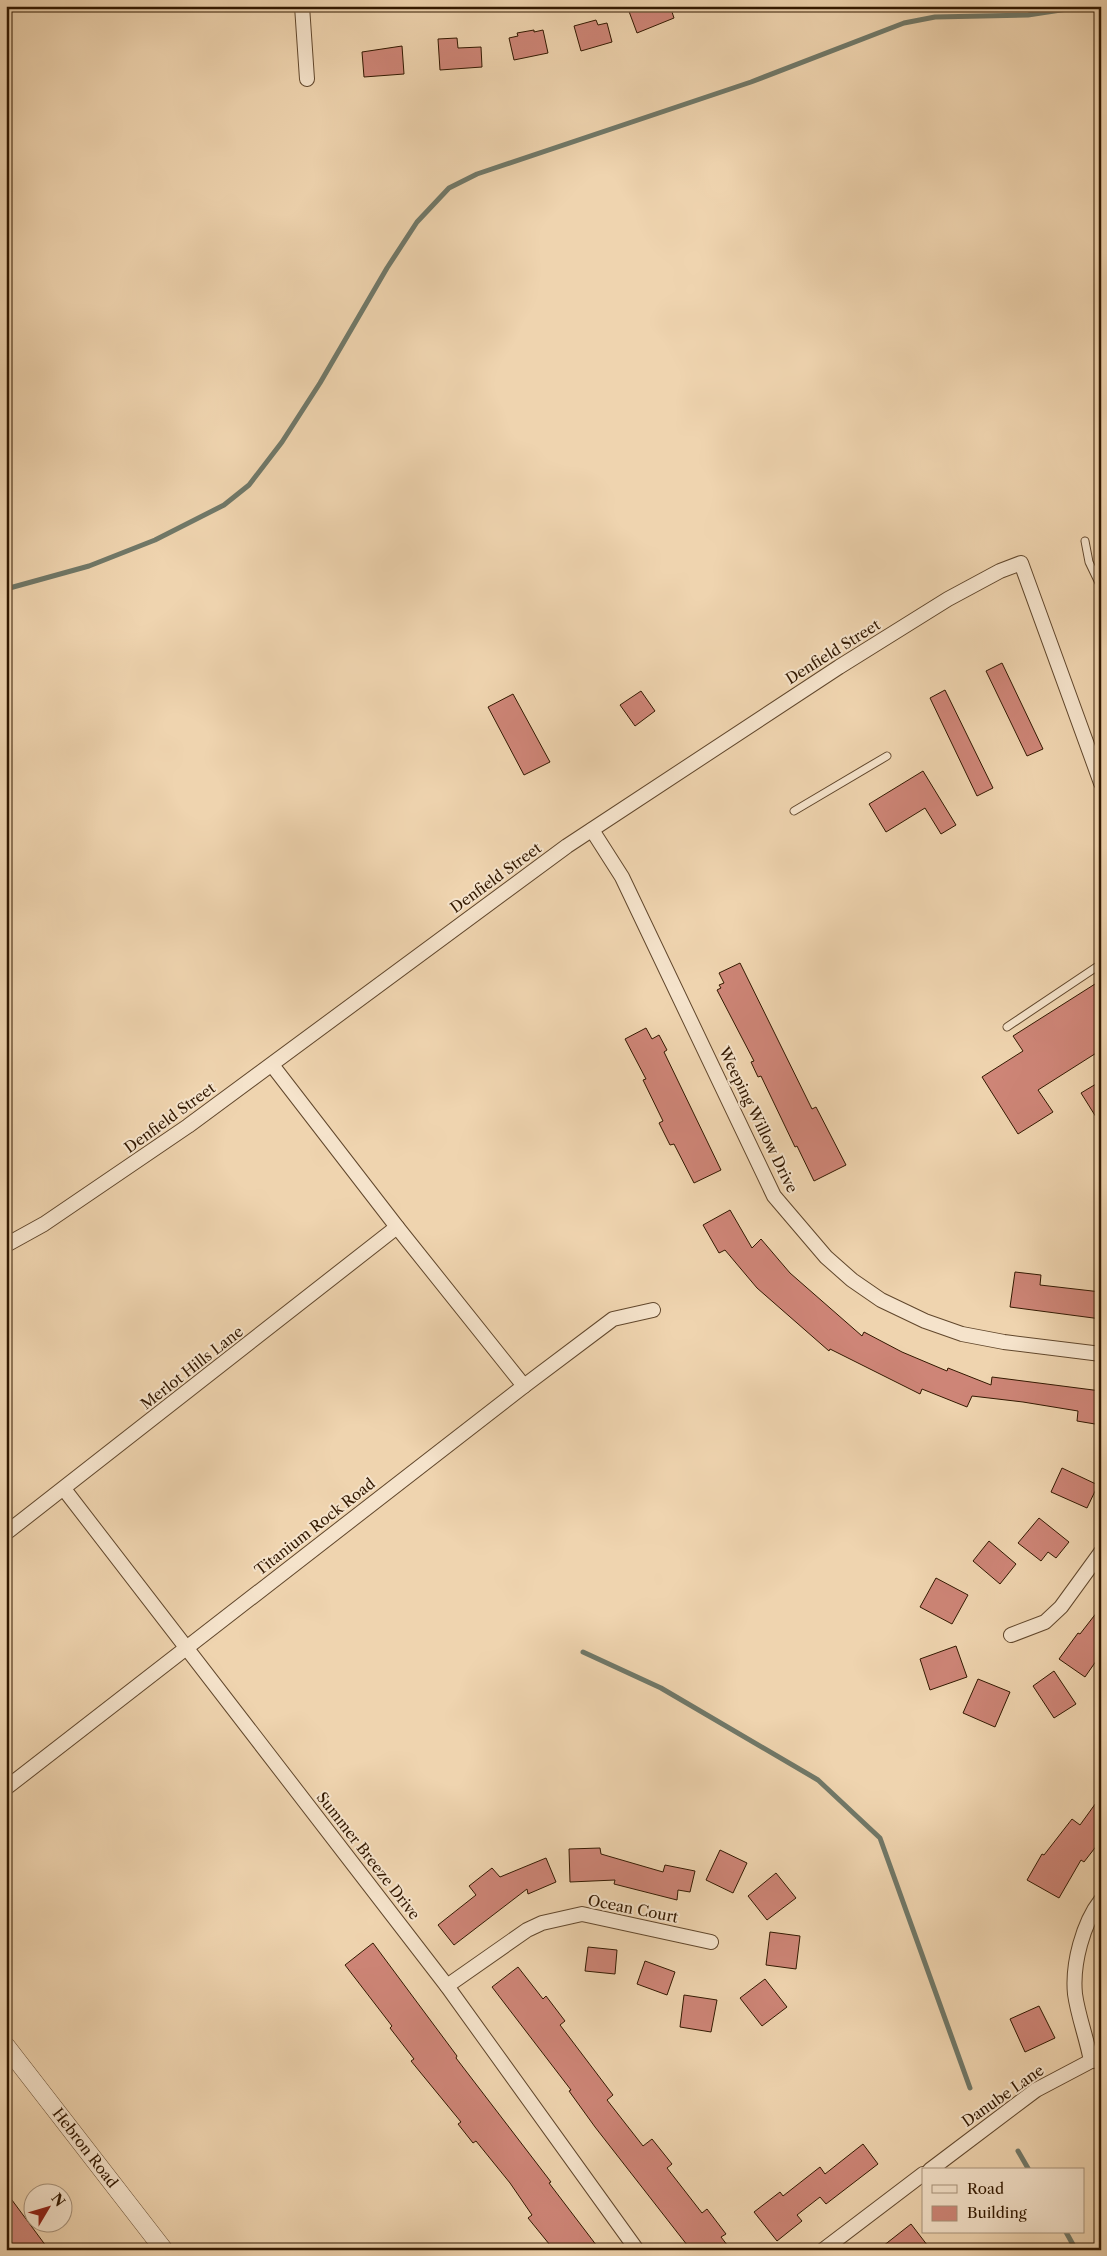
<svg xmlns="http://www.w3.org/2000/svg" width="1107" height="2256" font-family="'Libre Caslon Text',serif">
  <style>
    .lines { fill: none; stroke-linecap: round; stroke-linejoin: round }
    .stream { stroke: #707868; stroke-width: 5 }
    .building { fill: #ce8577; stroke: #321800 }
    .service-casing { stroke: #61472c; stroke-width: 9 }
    .minor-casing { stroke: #61472c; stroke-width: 16 }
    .tertiary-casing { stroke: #61472c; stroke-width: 19 }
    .service { stroke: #f5e3cb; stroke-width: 7 }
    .minor { stroke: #f5e3cb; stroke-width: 14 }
    .tertiary { stroke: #f5e3cb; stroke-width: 18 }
    .labels { text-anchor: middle; stroke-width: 4; stroke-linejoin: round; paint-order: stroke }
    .street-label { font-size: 15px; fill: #321800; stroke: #f5e3cb }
  </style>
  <rect width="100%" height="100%" fill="#efd4af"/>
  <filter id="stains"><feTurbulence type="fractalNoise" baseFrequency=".004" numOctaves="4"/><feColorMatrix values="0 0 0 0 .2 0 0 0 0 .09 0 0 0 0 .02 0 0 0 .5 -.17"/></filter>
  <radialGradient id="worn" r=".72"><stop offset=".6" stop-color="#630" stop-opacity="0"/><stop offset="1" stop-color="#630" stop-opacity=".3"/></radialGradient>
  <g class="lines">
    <g class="stream">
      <polyline points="6,589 89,566 155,540 224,505 249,485 282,442 320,383 387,268 417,222 449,188 477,174 751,82 904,23 935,17 1028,15 1087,6"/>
      <polyline points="583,1652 661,1688 818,1780 880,1838 970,2088"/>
      <polyline points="1018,2151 1029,2170"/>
      <polyline points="1066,2232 1076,2250"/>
    </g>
  </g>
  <g class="building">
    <polygon points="627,6 670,6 674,18 637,33"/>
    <polygon points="596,20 598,25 607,23 612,42 581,51 574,26"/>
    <polygon points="534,30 534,32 543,30 548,53 514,60 509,38 518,36 517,33"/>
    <polygon points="457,38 458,48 481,47 482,67 440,70 438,39"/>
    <polygon points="402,46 404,74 364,77 362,52"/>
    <polygon points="1002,663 1043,749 1027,756 986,671"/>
    <polygon points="945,690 993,788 977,796 930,698"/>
    <polygon points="641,691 655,711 635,726 620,705"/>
    <polygon points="513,694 550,762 524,775 488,707"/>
    <polygon points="923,771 956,825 941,834 925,808 886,832 869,804"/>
    <polygon points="740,963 812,1109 816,1107 846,1165 814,1181 797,1146 795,1147 761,1076 758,1077 751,1062 754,1061 717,990 721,988 719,985 724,983 719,973"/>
    <polygon points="1095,984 1101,993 1101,1050 1038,1090 1053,1112 1018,1134 982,1077 1023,1051 1013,1036"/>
    <polygon points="646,1028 652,1039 659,1035 667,1050 664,1052 721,1170 694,1183 674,1144 670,1145 659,1123 663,1121 643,1080 646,1079 625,1039"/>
    <polygon points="1101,1081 1101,1125 1081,1093"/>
    <polygon points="730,1210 752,1248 761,1239 790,1273 862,1336 864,1332 902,1352 947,1371 948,1368 991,1385 992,1377 1101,1391 1101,1425 1077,1421 1078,1411 1023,1402 972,1396 967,1407 922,1389 920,1394 830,1349 829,1351 757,1288 725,1250 719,1253 703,1225"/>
    <polygon points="1015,1272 1041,1275 1040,1285 1101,1292 1101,1319 1010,1307"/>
    <polygon points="1062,1468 1098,1485 1087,1508 1051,1492"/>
    <polygon points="1039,1518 1069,1542 1056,1558 1048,1552 1041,1561 1018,1543"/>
    <polygon points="989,1541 1016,1564 1000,1584 973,1561"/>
    <polygon points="936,1578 968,1595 952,1624 920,1607"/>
    <polygon points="1101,1607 1101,1654 1085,1677 1059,1659 1078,1633 1080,1634"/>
    <polygon points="956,1646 967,1677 930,1690 920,1659"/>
    <polygon points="1054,1671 1076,1704 1054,1718 1033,1686"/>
    <polygon points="978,1679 1010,1692 995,1727 963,1713"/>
    <polygon points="1101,1796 1101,1840 1084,1862 1081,1860 1059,1898 1027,1880 1042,1854 1044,1855 1072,1819 1080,1825"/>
    <polygon points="600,1848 601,1854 663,1872 665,1865 695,1871 690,1892 678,1890 677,1900 614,1884 615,1880 570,1882 569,1849"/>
    <polygon points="720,1850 747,1863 733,1893 706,1880"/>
    <polygon points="546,1858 556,1882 528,1894 527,1889 454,1945 438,1925 476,1895 469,1886 492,1868 500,1877"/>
    <polygon points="776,1873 796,1898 767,1920 748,1896"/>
    <polygon points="770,1932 800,1936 796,1969 766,1965"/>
    <polygon points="373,1943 457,2056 456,2058 551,2182 549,2183 600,2250 554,2250 528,2218 532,2215 510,2183 476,2141 473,2143 458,2124 461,2122 411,2061 414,2059 390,2028 392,2026 345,1965"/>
    <polygon points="588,1947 617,1950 615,1974 585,1971"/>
    <polygon points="645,1961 675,1972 667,1995 637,1984"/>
    <polygon points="518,1967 543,1999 546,1996 565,2021 560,2025 613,2095 607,2100 643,2146 652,2139 672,2164 667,2168 702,2213 707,2209 726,2234 721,2237 731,2250 691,2250 595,2127 569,2091 571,2090 492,1987"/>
    <polygon points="765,1979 787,2007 762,2026 740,1998"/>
    <polygon points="684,1995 717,2000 711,2032 680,2027"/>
    <polygon points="1039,2006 1055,2038 1025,2052 1010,2019"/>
    <polygon points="863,2144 878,2164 826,2204 820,2197 797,2215 802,2221 777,2241 754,2212 780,2192 783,2196 820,2167 825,2174"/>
    <polygon points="6,2192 49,2250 6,2250"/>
    <polygon points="911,2224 931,2250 878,2250"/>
  </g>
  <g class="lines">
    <defs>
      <g id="service">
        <polyline points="1085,541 1089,562 1101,587"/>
        <polyline points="794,811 887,756"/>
        <polyline points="1007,1027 1101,964"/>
      </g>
      <g id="minor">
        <polyline points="302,6 307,79"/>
        <polyline points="592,830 622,877 774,1196 826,1257 852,1280 881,1300 925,1321 962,1334 1004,1342 1101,1354"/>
        <polyline points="272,1065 397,1227 524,1386"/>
        <polyline points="6,1245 44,1224 188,1126 567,846 839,667 948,599 1000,571 1021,563 1101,783"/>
        <polyline points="64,1489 447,1986 637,2250"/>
        <polyline points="6,1533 397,1227"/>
        <polyline points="1011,1635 1045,1622 1061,1607 1101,1552"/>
        <polyline points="6,1788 524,1386 613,1319 653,1310"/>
        <polyline points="447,1986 527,1930 542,1923 582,1914 711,1942"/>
        <path d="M1091,2061c-4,-22 -13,-45 -16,-67 -3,-30 8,-71 26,-94"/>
        <polyline points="930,2170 1036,2090 1091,2061 1101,2060"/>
        <polyline points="823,2250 923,2174"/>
      </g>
      <g id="tertiary">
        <path id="s1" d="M6,2046l158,204"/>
      </g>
    </defs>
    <use href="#service" class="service-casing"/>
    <use href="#minor" class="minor-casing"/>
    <use href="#tertiary" class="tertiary-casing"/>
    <use href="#service" class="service"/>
    <use href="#minor" class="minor"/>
    <use href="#tertiary" class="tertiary"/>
  </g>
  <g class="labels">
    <g class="street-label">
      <text transform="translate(833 652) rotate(-32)" y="5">Denfield Street</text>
      <text transform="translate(496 878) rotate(-36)" y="5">Denfield Street</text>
      <text transform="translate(170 1118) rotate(-36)" y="5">Denfield Street</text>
      <text transform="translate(758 1120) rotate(64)" y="5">Weeping Willow Drive</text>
      <text transform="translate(192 1368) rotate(-38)" y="5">Merlot Hills Lane</text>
      <text transform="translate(315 1527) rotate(-38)" y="5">Titanium Rock Road</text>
      <text transform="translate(368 1856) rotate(52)" y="5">Summer Breeze Drive</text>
      <text transform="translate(633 1909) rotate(11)" y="5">Ocean Court</text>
      <text transform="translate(1003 2096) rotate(-35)" y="5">Danube Lane</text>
      <text dy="5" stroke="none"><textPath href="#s1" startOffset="129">Hebron Road</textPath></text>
    </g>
  </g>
  <rect width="1107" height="2256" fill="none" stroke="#efd4af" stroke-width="25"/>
  <rect x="8" y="8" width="1092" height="2241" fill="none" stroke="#321800" stroke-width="2.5"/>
  <rect x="12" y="12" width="1082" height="2231" fill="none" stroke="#321800"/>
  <rect x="922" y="2168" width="162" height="65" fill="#f5e3cb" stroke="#a7927a"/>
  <rect x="932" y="2185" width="25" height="8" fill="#f5e3cb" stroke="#a7927a"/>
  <text x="967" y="2194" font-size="15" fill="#321800">Road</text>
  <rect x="932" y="2206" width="25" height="15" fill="#ce8577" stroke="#a7927a"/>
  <text x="967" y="2218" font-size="15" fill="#321800">Building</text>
  <g transform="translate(48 2208) rotate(52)"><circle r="24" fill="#f5e3cb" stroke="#a7927a"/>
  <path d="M0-4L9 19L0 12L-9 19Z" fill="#8f2418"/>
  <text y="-8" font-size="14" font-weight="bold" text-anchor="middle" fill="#321800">N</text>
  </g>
  <rect width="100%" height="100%" filter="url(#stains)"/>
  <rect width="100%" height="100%" fill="url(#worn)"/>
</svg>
